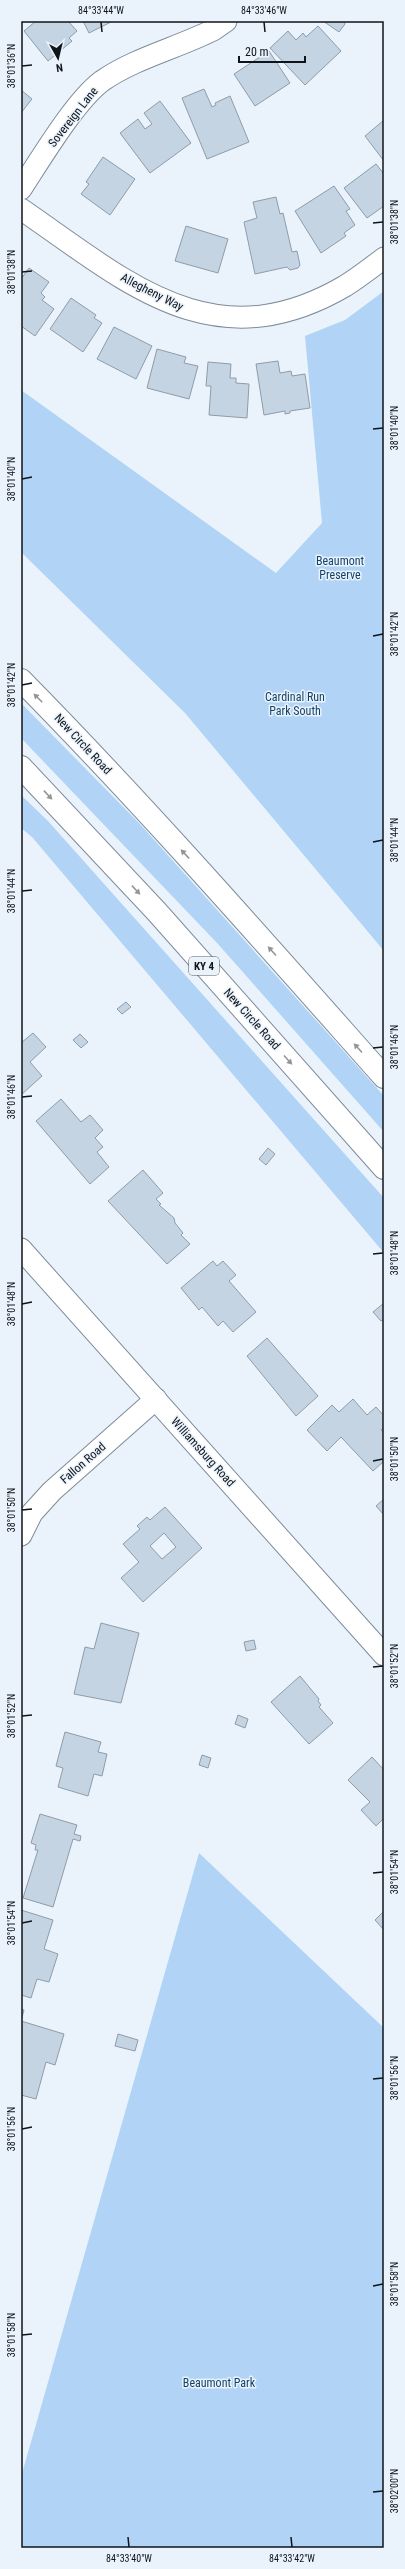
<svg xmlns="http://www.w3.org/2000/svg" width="405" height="2569" font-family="'Roboto Condensed',sans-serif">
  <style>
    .green { fill: #b1d3f6 }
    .building { fill: #c5d4e3; stroke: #8e9caa; fill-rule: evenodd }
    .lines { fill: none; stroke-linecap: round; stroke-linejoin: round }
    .minor-casing { stroke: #7e8c99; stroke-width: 23 }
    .motorway-casing { stroke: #7e8c99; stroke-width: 24 }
    .minor { stroke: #fff; stroke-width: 21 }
    .motorway { stroke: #fff; stroke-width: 22 }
    .oneway { fill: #939598 }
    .ticks { fill: none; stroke: #0f1419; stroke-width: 1.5 }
    .labels { text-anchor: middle; stroke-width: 3; stroke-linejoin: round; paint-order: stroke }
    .shield { fill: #eaf3fc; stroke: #51575d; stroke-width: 1 }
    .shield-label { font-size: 11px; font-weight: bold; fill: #0f1419 }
    .street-label { font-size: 12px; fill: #0f1419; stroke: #eaf3fc }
    .park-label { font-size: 12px; fill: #134269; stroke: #eaf3fc }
    .neatline { fill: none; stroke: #0f1419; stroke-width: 1.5 }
    .ticks-label { font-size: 10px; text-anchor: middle; fill: #0f1419 }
  </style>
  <rect width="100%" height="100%" fill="#eaf3fc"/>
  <g class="green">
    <polygon points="384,291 384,951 185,713 21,552 21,390 276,573 322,523 305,336 345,320"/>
    <polygon points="21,703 139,823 384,1096 384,1132 218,944 21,738"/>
    <polygon points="21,795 48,821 384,1198 384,1253 32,837 21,828"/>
    <polygon points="199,1853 384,2028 384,2548 21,2548 21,2477"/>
  </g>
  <g class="building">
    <polygon points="36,21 68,21 77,31 69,38 72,41 48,61 24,31"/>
    <polygon points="83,21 110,21 111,22 89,33"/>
    <polygon points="323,21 344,21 345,24 339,32"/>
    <polygon points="318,26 341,51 305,85 270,48 288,31 296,40 303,33 306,37"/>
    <polygon points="269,51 290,83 255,106 234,74"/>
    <polygon points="204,89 212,107 216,105 215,103 230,96 249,142 207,159 182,98"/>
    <polygon points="21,90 32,99 21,113"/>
    <polygon points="160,101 191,143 150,173 120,133 138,119 145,129 152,124 144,113"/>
    <polygon points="384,120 384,161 365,136"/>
    <polygon points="103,157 135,179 110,215 81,194 89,184 86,182"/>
    <polygon points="376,164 384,174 384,206 367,218 344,188"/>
    <polygon points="334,186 350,209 346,211 355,225 344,233 346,236 321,253 295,211"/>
    <polygon points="276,197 280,214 283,213 292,252 297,251 300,265 298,268 290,270 287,267 255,274 244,222 257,218 253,202"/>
    <polygon points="186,226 228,239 218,273 175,261"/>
    <polygon points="29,268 49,282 41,293 45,297 42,300 54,309 35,336 21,326 21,279"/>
    <polygon points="71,298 96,315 94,318 102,323 83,352 50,329"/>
    <polygon points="114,327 152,346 136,379 97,359"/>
    <polygon points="157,349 186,357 184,363 198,366 189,399 147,388"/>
    <polygon points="278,361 280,373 291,371 292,376 305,374 310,408 290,411 290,413 285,414 285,411 264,415 256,364"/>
    <polygon points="208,362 231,364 230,378 236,378 236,383 249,384 247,418 209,415 211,386 206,386"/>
    <polygon points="126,1002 131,1007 122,1014 117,1009"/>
    <polygon points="33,1033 46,1047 30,1062 42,1076 21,1095 21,1043"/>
    <polygon points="80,1034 88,1042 81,1048 73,1040"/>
    <polygon points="61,1099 81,1122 90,1115 103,1130 95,1138 103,1147 97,1152 109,1167 90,1184 36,1121"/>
    <polygon points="268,1148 275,1154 266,1165 259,1159"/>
    <polygon points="143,1170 163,1193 156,1199 161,1204 159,1205 174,1218 175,1223 183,1233 181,1235 190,1244 167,1264 108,1201"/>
    <polygon points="213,1261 217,1266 223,1261 236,1275 229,1281 256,1312 233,1332 223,1321 218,1326 202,1307 199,1310 181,1288"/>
    <polygon points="384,1303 384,1319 381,1321 373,1312"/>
    <polygon points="267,1338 318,1396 296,1416 247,1356"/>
    <polygon points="353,1399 367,1415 376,1407 384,1416 384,1428 381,1430 384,1433 384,1461 373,1471 341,1437 327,1451 307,1430 332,1405 339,1412"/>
    <polygon points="384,1499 384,1515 376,1506"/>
    <path d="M165,1507l37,41 -59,54 -22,-24 18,-16 -16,-18 17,-15 -3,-3 10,-9 3,3zM164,1533l12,14 -14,12 -12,-13z"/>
    <polygon points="101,1623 139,1633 121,1703 74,1694 85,1647 94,1649"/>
    <polygon points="254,1640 256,1649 246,1651 244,1642"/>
    <polygon points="300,1676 319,1699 318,1701 321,1705 319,1707 333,1723 309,1744 271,1702"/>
    <polygon points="238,1715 248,1719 245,1728 235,1724"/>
    <polygon points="65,1732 101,1742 98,1752 107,1754 102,1776 94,1774 88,1796 58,1787 63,1768 56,1766"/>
    <polygon points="202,1755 211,1758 208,1768 199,1765"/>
    <polygon points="372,1757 384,1770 384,1818 376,1826 361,1810 370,1802 348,1780"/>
    <polygon points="40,1814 77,1825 74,1834 81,1836 80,1841 73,1839 53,1907 23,1898 38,1850 35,1850 36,1845 31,1843"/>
    <polygon points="21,1910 53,1920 44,1949 58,1954 49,1982 37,1979 31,1998 21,1995"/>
    <polygon points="384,1911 384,1930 375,1920"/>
    <polygon points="21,2009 24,2010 21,2021 64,2034 55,2065 46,2062 36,2099 21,2095"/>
    <polygon points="118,2034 138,2040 135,2051 115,2046"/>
  </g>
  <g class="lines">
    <defs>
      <g id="minor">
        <path d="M21,189c19,-29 54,-88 81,-108 33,-23 75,-33 111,-51l13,-9"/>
        <path d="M21,209c106,73 192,154 324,77 13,-8 26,-18 39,-28"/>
        <polyline points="21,1249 384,1655"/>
        <polyline points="21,1535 32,1513 52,1491 156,1399"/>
      </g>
      <g id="motorway">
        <path d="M21,680c126,128 244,263 363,397"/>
        <polyline points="21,767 157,912 384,1168"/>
      </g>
    </defs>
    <use href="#minor" class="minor-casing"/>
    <use href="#motorway" class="motorway-casing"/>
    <use href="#minor" class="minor"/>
    <use href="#motorway" class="motorway"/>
  </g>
  <defs><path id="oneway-solid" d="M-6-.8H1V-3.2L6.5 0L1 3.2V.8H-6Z"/></defs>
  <g class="oneway">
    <use href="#oneway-solid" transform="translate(38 698) rotate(-135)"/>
    <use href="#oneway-solid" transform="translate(48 795) rotate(47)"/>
    <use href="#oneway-solid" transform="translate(185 854) rotate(-133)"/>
    <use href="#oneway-solid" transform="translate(136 890) rotate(47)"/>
    <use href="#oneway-solid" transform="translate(272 951) rotate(-132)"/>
    <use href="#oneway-solid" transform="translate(358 1048) rotate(-132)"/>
    <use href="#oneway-solid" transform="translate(288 1060) rotate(48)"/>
  </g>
  <path class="ticks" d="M101,22l1,10M264,22l1,10M22,66l10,-1M373,223l10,-1M22,272l10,-1M373,429l10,-1M22,479l10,-2M373,636l10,-2M22,685l10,-2M373,842l10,-2M22,891l10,-1M373,1048l10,-1M22,1097l10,-1M373,1254l10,-1M22,1304l10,-2M373,1461l10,-2M22,1510l10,-1M373,1667l10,-1M22,1716l10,-1M373,1873l10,-1M22,1923l10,-2M373,2079l10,-1M22,2129l10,-2M373,2286l10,-2M22,2335l10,-1M373,2492l10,-1M128,2537l1,10M291,2537l1,10"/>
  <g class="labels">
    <rect class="shield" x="189" y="957" width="30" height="18" rx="3"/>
    <g class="shield-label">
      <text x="204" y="970">KY 4</text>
    </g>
    <g class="street-label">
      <text transform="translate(73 117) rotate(-52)" y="4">Sovereign Lane</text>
      <text transform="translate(152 292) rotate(27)" y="4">Allegheny Way</text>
      <text transform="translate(83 744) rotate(47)" y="4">New Circle Road</text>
      <text transform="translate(252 1019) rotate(48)" y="4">New Circle Road</text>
      <text transform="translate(203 1452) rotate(48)" y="4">Williamsburg Road</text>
      <text transform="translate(83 1463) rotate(-41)" y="4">Fallon Road</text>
    </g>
    <g class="park-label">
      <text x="340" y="565">Beaumont<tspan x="340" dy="14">Preserve</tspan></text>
      <text x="295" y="701">Cardinal Run<tspan x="295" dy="14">Park South</tspan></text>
      <text x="219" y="2387">Beaumont Park</text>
    </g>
  </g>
  <rect width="405" height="2569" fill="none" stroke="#eaf3fc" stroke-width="44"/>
  <g transform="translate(58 58) rotate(172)" stroke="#eaf3fc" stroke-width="3" paint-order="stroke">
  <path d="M0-3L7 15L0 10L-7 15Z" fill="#0f1419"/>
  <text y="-6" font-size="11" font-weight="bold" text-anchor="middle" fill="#0f1419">N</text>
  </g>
  <path d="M239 56v6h66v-6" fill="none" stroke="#0f1419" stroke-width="2"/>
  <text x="245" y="56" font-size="12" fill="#0f1419" stroke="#eaf3fc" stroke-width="3" paint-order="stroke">20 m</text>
  <rect x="22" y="22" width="361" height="2525" class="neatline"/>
  <g class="ticks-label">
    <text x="101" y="14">84°33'44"W</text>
    <text x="264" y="14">84°33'46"W</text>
    <text transform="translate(11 66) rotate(-90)" y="4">38°01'36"N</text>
    <text transform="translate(394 222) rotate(-90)" y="4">38°01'38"N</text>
    <text transform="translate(11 272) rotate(-90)" y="4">38°01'38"N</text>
    <text transform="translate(394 428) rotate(-90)" y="4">38°01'40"N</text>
    <text transform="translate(11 479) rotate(-90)" y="4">38°01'40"N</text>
    <text transform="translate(394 634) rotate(-90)" y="4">38°01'42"N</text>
    <text transform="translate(11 685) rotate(-90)" y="4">38°01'42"N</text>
    <text transform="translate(394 840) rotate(-90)" y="4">38°01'44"N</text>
    <text transform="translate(11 891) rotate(-90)" y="4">38°01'44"N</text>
    <text transform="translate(394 1047) rotate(-90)" y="4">38°01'46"N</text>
    <text transform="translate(11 1097) rotate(-90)" y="4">38°01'46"N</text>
    <text transform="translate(394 1253) rotate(-90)" y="4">38°01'48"N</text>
    <text transform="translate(11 1304) rotate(-90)" y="4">38°01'48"N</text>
    <text transform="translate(394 1459) rotate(-90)" y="4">38°01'50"N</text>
    <text transform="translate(11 1510) rotate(-90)" y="4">38°01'50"N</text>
    <text transform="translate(394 1666) rotate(-90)" y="4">38°01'52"N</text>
    <text transform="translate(11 1716) rotate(-90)" y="4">38°01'52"N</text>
    <text transform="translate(394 1872) rotate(-90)" y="4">38°01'54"N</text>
    <text transform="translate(11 1923) rotate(-90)" y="4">38°01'54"N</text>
    <text transform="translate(394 2078) rotate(-90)" y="4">38°01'56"N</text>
    <text transform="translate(11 2129) rotate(-90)" y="4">38°01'56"N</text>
    <text transform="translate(394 2284) rotate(-90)" y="4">38°01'58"N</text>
    <text transform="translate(11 2335) rotate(-90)" y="4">38°01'58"N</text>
    <text transform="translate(394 2491) rotate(-90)" y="4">38°02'00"N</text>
    <text x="129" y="2562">84°33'40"W</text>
    <text x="292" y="2562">84°33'42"W</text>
  </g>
</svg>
